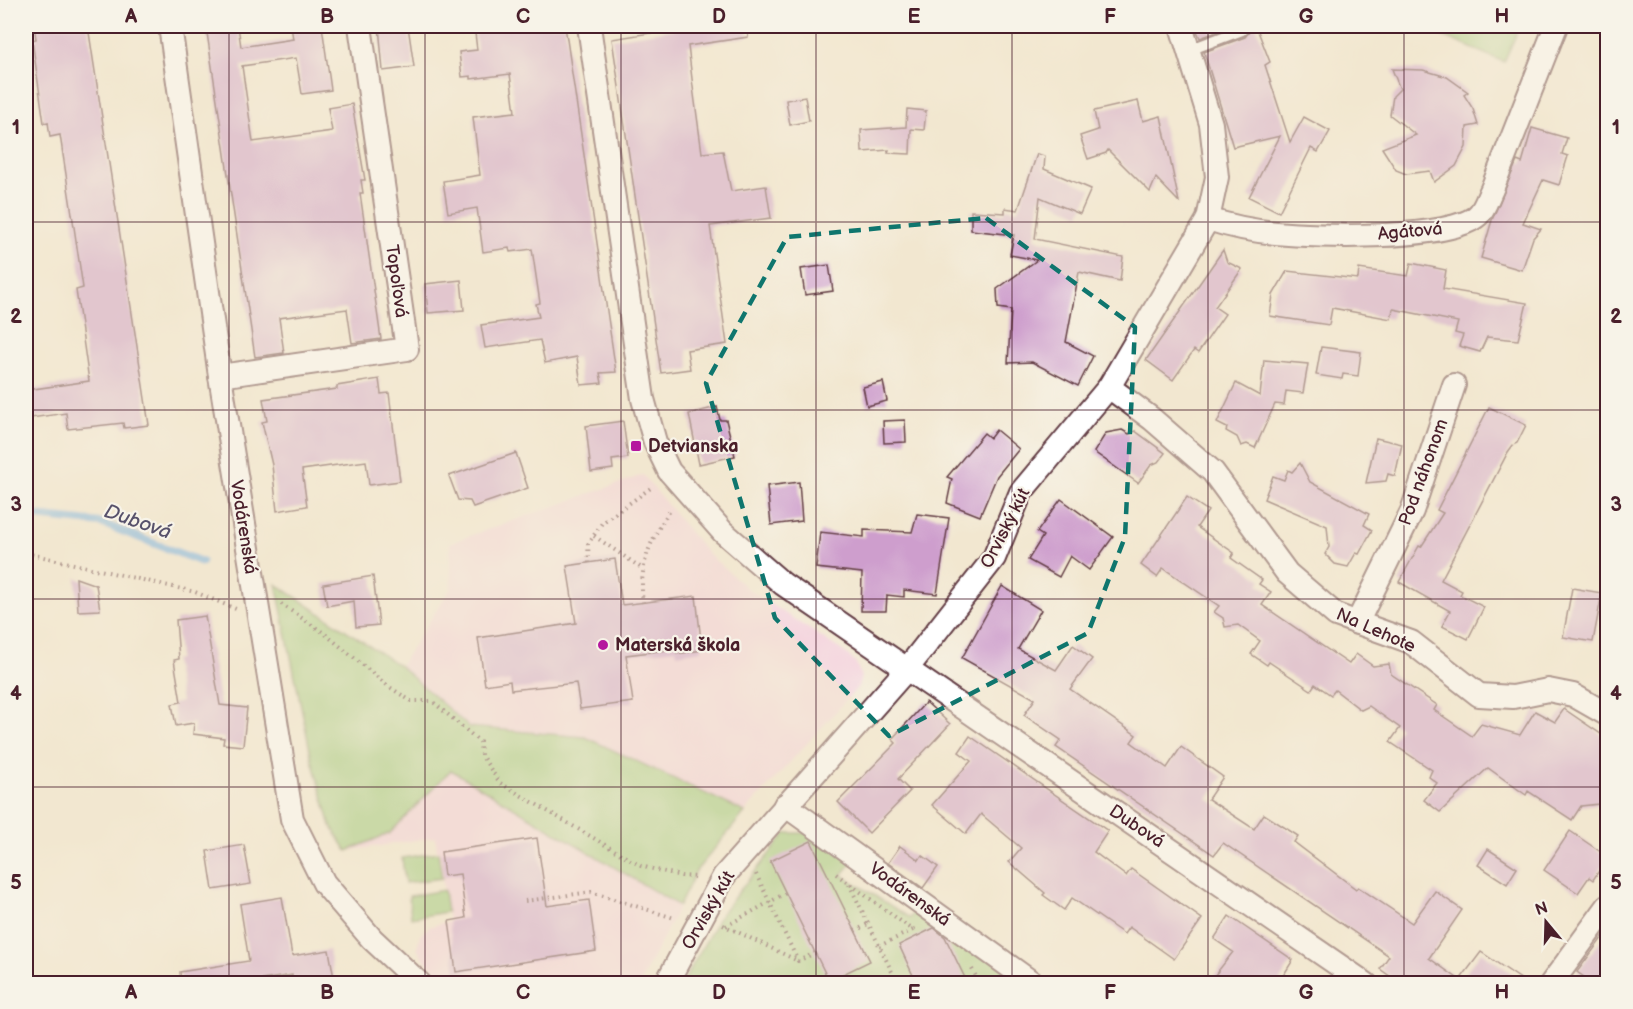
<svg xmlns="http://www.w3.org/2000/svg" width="1633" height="1009" font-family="'Balsamiq Sans',sans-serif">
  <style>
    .built { fill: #f4cfdd }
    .green { fill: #99c775; stroke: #727350; stroke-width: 1.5 }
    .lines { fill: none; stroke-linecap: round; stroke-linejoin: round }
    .stream { stroke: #6faee2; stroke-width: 8 }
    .building { fill: #ce9ecd }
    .service-casing { stroke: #633d44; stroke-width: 14 }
    .minor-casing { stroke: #633d44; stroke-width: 26 }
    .path { stroke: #633d44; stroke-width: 4; stroke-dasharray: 1.5 4.5; stroke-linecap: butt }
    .service { stroke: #fff; stroke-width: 10 }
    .minor { stroke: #fff; stroke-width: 22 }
    .marked { fill: none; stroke: #0f766e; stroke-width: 4.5; stroke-dasharray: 12 8; stroke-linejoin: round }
    .grid { fill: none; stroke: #4a1f2b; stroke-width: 1.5; stroke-opacity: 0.55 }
    .poi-dot { fill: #b5179e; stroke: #f7f3e8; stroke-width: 2 }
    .labels { text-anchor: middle; stroke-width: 4.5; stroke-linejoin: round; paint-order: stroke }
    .street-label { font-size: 18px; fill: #4a1f2b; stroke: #f7f3e8 }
    .poi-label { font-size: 18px; font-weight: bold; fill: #4a1f2b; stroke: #f7f3e8; text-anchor: start }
    .water-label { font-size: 20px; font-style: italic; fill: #57516b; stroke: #f7f3e8 }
    .neatline { fill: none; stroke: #4a1f2b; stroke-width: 2 }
    .grid-label { font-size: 20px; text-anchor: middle; font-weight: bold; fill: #4a1f2b }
  </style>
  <rect width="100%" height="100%" fill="#f7f3e8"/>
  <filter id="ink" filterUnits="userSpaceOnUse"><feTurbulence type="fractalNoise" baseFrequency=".0167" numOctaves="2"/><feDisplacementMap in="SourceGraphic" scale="12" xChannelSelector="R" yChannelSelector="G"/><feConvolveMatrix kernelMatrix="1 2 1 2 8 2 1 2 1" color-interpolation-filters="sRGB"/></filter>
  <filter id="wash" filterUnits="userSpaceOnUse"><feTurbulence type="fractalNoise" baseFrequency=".008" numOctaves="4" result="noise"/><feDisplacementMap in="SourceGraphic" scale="24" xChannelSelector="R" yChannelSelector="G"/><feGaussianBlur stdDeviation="1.35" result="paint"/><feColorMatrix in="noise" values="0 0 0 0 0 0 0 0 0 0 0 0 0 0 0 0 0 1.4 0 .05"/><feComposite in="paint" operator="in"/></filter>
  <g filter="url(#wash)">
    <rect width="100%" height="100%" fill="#f2e7d0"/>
    <g class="built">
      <polygon points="643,475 708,554 748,589 847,654 857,665 861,677 858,687 745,812 585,737 469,727 400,666 451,588 450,543"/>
      <polygon points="451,769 679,906 640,983 450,983 426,962 417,948 420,935 429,927 449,921 435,837 347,851 390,833"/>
    </g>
    <g class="green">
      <polygon points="1428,26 1520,26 1504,62 1426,29"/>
      <polygon points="276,584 400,666 469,727 585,737 745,812 696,871 679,906 451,770 390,833 347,851 331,826 312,760"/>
      <polygon points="786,833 810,833 853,862 842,875 910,918 918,904 1024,984 682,984 721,914"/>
      <polygon points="438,852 442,878 405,883 402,858"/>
      <polygon points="444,890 447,912 411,918 409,896"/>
    </g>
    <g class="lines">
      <polyline class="stream" points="26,515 101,523 202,562"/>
    </g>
    <g id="blocks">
      <g class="building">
        <polygon points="34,26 88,26 149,425 124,428 123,423 68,429 66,413 31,418 27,390 89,381 76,290 83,288 74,227 60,135 50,137 48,122 44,123 32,40 36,39"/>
        <polygon points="206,26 238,26 241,47 293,39 291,26 322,26 331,90 302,94 296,58 242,66 253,142 332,131 328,108 352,104 365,180 361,180 363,193 360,193 381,339 352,343 347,309 279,318 284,353 255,357"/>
        <polygon points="379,26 408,26 414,67 383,71"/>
        <polygon points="478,26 565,26 616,372 600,373 602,383 581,385 577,357 545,363 540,340 485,348 481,325 539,317 536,304 540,303 532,249 510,252 509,248 483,252 477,208 448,213 443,181 480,175 473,117 515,112 510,74 471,79 471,76 462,77 459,52 477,50 475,33 479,33"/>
        <polygon points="694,26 747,26 748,37 688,46 693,87 702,153 723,151 731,191 766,186 771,218 710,226 727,344 687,350 690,369 661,373 612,39"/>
        <polygon points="1195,26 1233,26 1200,38"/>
        <polygon points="1248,26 1256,26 1270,62 1265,65 1290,142 1304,117 1330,131 1318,152 1311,148 1279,212 1249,197 1280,136 1233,147 1204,52 1245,37 1249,32"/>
        <polygon points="1392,69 1423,70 1447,77 1468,92 1464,95 1473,109 1478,125 1467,127 1466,147 1456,166 1434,182 1430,171 1406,174 1396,170 1382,148 1416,135 1390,115 1393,96 1400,89"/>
        <polygon points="805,97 809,121 790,125 786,100"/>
        <polygon points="1138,101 1143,121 1161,116 1179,202 1156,178 1150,192 1108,150 1106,153 1088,159 1080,136 1098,130 1094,111"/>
        <polygon points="907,109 926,111 924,130 911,129 910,154 888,153 889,150 862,152 861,130 906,127"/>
        <polygon points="1532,128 1567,138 1562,154 1568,156 1559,185 1543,180 1523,223 1541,229 1533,238 1522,270 1481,258 1492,220 1517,161 1522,163"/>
        <polygon points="1037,154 1045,156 1044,169 1091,189 1080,214 1040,197 1035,239 1123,257 1120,281 1079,272 1066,342 1093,356 1078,386 1032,362 1008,363 1011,310 998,308 997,289 1037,260 1010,255 1014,235 971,230 971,211 1005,213 1005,208 1018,210"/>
        <polygon points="1223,250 1227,262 1242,269 1215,307 1225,314 1198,353 1194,350 1173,380 1146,360"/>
        <polygon points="1411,263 1446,270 1443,289 1527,303 1518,340 1487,337 1480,352 1459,346 1463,335 1455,333 1458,322 1393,309 1391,319 1332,308 1329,325 1270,316 1273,295 1287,271 1358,279 1359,269 1408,276"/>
        <polygon points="829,265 833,291 805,295 801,269"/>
        <polygon points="461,280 464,310 428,313 425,284"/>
        <polygon points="1321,347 1361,352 1358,376 1343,374 1342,379 1316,375"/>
        <polygon points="1264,360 1308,364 1303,393 1286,391 1284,405 1275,404 1255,448 1247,444 1241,446 1237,437 1226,431 1227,428 1217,423 1236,383 1260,396"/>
        <polygon points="379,379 381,394 389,393 400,481 369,485 366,461 302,470 307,506 277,511 272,465 262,422 267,421 263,399 337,389 337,386"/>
        <polygon points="883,382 887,401 867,406 863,387"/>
        <polygon points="717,407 720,420 726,420 735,456 699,464 689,414"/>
        <polygon points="1489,407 1526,425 1517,443 1513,445 1508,452 1441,580 1462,591 1460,595 1484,607 1468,639 1442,626 1450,611 1399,582 1419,546 1421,547 1443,513 1437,510"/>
        <polygon points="905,420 906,442 884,443 883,421"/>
        <polygon points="623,421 628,458 612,460 613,469 591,472 586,426"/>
        <polygon points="996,430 1019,449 997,476 980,516 947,503 952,479 947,477 984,433 990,438"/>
        <polygon points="1122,430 1129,434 1135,431 1165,453 1158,462 1151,465 1138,483 1094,452 1106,433"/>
        <polygon points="1376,438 1402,444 1395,476 1388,474 1386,481 1366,483"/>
        <polygon points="516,453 528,488 473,507 470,501 458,500 449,476"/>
        <polygon points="1300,463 1310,482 1369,514 1364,525 1372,530 1359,554 1356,553 1348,567 1335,564 1325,554 1329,547 1327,526 1264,499 1273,476 1284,480 1288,470 1292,472"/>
        <polygon points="799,482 802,521 771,525 767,486"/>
        <polygon points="1187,497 1208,511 1197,527 1234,553 1231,558 1262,580 1259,584 1271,592 1262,605 1349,664 1356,654 1373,666 1389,664 1391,674 1437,705 1434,710 1472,736 1481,724 1520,735 1535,711 1555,722 1564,709 1608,739 1608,803 1581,806 1572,820 1528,791 1526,795 1488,768 1440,812 1424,800 1437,783 1429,777 1432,770 1390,742 1400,728 1369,706 1361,710 1335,690 1331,695 1315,684 1311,690 1269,662 1267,665 1251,654 1260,641 1238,625 1225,627 1223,618 1214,612 1219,606 1163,568 1157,577 1141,565"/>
        <polygon points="1061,499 1113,537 1089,570 1070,556 1059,577 1028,560 1043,536 1037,532"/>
        <polygon points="917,514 949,518 937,594 904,590 904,597 887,595 886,611 861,611 862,573 816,568 820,532 864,537 864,530 912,532"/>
        <polygon points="615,559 622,605 696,596 702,650 677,654 676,649 626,655 633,702 580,709 576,683 511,690 510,681 485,685 478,638 576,623 567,566"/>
        <polygon points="373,576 379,625 356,627 354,601 327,606 323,584"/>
        <polygon points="76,578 96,585 100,610 78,611"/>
        <polygon points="1002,586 1041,610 1018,649 1056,670 1073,645 1092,659 1070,689 1136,735 1131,742 1167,768 1181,747 1223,777 1208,799 1254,829 1264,814 1298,836 1294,842 1356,889 1358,887 1412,923 1435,891 1462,910 1429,958 1460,980 1481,952 1528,984 1401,984 1380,969 1389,956 1223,843 1214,855 1056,747 1061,740 1024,715 1035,699 962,658"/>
        <polygon points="1572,588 1602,593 1593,642 1563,637"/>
        <polygon points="205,616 220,705 247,708 243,746 223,744 224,738 193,734 194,723 176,726 172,704 181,702 174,660 179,659 176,620"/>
        <polygon points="926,702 950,724 898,779 910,791 869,833 838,802 896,743 892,739"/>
        <polygon points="970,736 1108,831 1094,852 1126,876 1131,869 1202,919 1174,959 1129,927 1124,934 1072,898 1064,910 1043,895 1045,893 1009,862 1021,848 981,814 966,834 932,805 971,761 959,752"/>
        <polygon points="1570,831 1608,857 1593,880 1589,877 1578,893 1544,870"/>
        <polygon points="537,838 547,906 589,900 596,951 456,972 449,921 466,918 460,874 444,876 441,852"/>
        <polygon points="811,841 870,961 829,981 770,861"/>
        <polygon points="244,845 251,884 213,890 207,851"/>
        <polygon points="900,846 919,860 922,855 938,867 923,888 888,863"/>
        <polygon points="1488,849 1517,868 1507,884 1478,865"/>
        <polygon points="282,897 292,956 329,950 335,984 293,984 292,975 237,984 181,984 180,972 249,961 240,904"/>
        <polygon points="1229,916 1293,960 1278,984 1208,984 1233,952 1214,939"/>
        <polygon points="934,928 945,937 968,984 917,984 899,945"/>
        <polygon points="1608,930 1608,984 1594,984 1577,972"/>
      </g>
    </g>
  </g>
  <g filter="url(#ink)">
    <use href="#blocks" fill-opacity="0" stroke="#633d44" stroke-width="1.5"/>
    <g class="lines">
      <defs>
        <polyline id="service" points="1189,50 1242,30"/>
        <g id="minor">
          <polyline points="170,26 220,376 292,819 324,883 372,939 420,984"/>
          <polyline points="589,26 643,399 655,442 669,471 723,532 783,584 1366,984"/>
          <path d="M1208,219c21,7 46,12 68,14 38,4 179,8 203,-19 6,-6 9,-17 13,-25l64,-163"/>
          <polyline points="220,376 407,349 360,26"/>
          <polyline points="1109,387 1152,419 1213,472 1287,573 1336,615 1411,642 1479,695 1513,697 1548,690 1573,695 1608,715"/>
          <polyline points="1357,623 1412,511 1454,385"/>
          <polyline points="785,805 1034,984"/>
          <polyline points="666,984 724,876 907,669 994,558 1021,492 1109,387 1208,219 1217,177 1211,124 1181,26"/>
          <polyline points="1551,984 1608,906"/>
        </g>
      </defs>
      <use href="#service" class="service-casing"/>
      <use href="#minor" class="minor-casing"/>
      <g class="path">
        <polyline points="594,536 643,569"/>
        <polyline points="26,553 195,592 236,609"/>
        <polyline points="589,563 588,544 602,523 652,487"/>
        <path d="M643,603c-5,-37 8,-66 29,-95"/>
        <polyline points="281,604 324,633 388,686 411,701 432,701 480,742 481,755 500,783 641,866 681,876 697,877"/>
        <polyline points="756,874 798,961 815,953"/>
        <polyline points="836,874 913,930 918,928"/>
        <polyline points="849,884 898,984"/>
        <polyline points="525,901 591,892 674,918"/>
        <polyline points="723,925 798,961"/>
        <polyline points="726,926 786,893"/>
        <polyline points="855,931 868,924"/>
        <polyline points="879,946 913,930"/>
        <polyline points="972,969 980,984"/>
        <polyline points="905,984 915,979"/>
      </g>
      <use href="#service" class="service"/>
      <use href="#minor" class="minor"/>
    </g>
  </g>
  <path d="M0 0H1633V1009H0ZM986,218l149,109 -10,210 -37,96 -199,103 -114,-118 -69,-235 81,-146z" fill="#f2e7d0" fill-opacity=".55" fill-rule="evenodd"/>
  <path class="marked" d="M986,218l149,109 -10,210 -37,96 -199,103 -114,-118 -69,-235 81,-146z"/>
  <path class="grid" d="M229,26v958M425,26v958M621,26v958M816,26v958M1012,26v958M1208,26v958M1404,26v958M26,222h1582M26,410h1582M26,599h1582M26,787h1582"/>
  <g class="poi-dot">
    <rect x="630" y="440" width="12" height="12" rx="3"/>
    <circle cx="603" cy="645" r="6"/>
  </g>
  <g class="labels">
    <g class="street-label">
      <text transform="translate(1410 231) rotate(-5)" y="6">Agátová</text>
      <text transform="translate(397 281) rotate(82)" y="6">Topoľová</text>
      <text transform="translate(1423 472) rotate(-70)" y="6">Pod náhonom</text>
      <text transform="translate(244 527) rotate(81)" y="6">Vodárenská</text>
      <text transform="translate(1005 528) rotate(-63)" y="6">Orviský kút</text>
      <text transform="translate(1376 630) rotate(24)" y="6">Na Lehote</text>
      <text transform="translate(1137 826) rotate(34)" y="6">Dubová</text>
      <text transform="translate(910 894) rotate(36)" y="6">Vodárenská</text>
      <text transform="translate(708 910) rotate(-60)" y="6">Orviský kút</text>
    </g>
    <g class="poi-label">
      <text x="648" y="452">Detvianska</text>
      <text x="615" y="651">Materská škola</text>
    </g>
    <g class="water-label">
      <text transform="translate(138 521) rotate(19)" y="7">Dubová</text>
    </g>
  </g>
  <rect width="1633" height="1009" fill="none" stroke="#f7f3e8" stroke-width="66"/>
  <g transform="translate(1546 922) rotate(341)" stroke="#f7f3e8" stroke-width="4.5" paint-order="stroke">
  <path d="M0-4.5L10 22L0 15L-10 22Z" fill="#4a1f2b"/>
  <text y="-9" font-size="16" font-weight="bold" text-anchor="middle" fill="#4a1f2b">N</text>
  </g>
  <rect x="33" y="33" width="1567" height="943" class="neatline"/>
  <g class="grid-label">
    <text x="131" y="23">A</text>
    <text x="327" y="23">B</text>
    <text x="523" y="23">C</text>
    <text x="719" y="23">D</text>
    <text x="914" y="23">E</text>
    <text x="1110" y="23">F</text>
    <text x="1306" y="23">G</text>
    <text x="1502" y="23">H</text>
    <text x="16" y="134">1</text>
    <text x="1616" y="134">1</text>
    <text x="16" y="323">2</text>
    <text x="1616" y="323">2</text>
    <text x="16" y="511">3</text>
    <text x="1616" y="511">3</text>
    <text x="16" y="700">4</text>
    <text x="1616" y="700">4</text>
    <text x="16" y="889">5</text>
    <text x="1616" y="889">5</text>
    <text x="131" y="999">A</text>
    <text x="327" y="999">B</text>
    <text x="523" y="999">C</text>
    <text x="719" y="999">D</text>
    <text x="914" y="999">E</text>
    <text x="1110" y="999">F</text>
    <text x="1306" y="999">G</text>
    <text x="1502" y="999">H</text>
  </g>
</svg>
